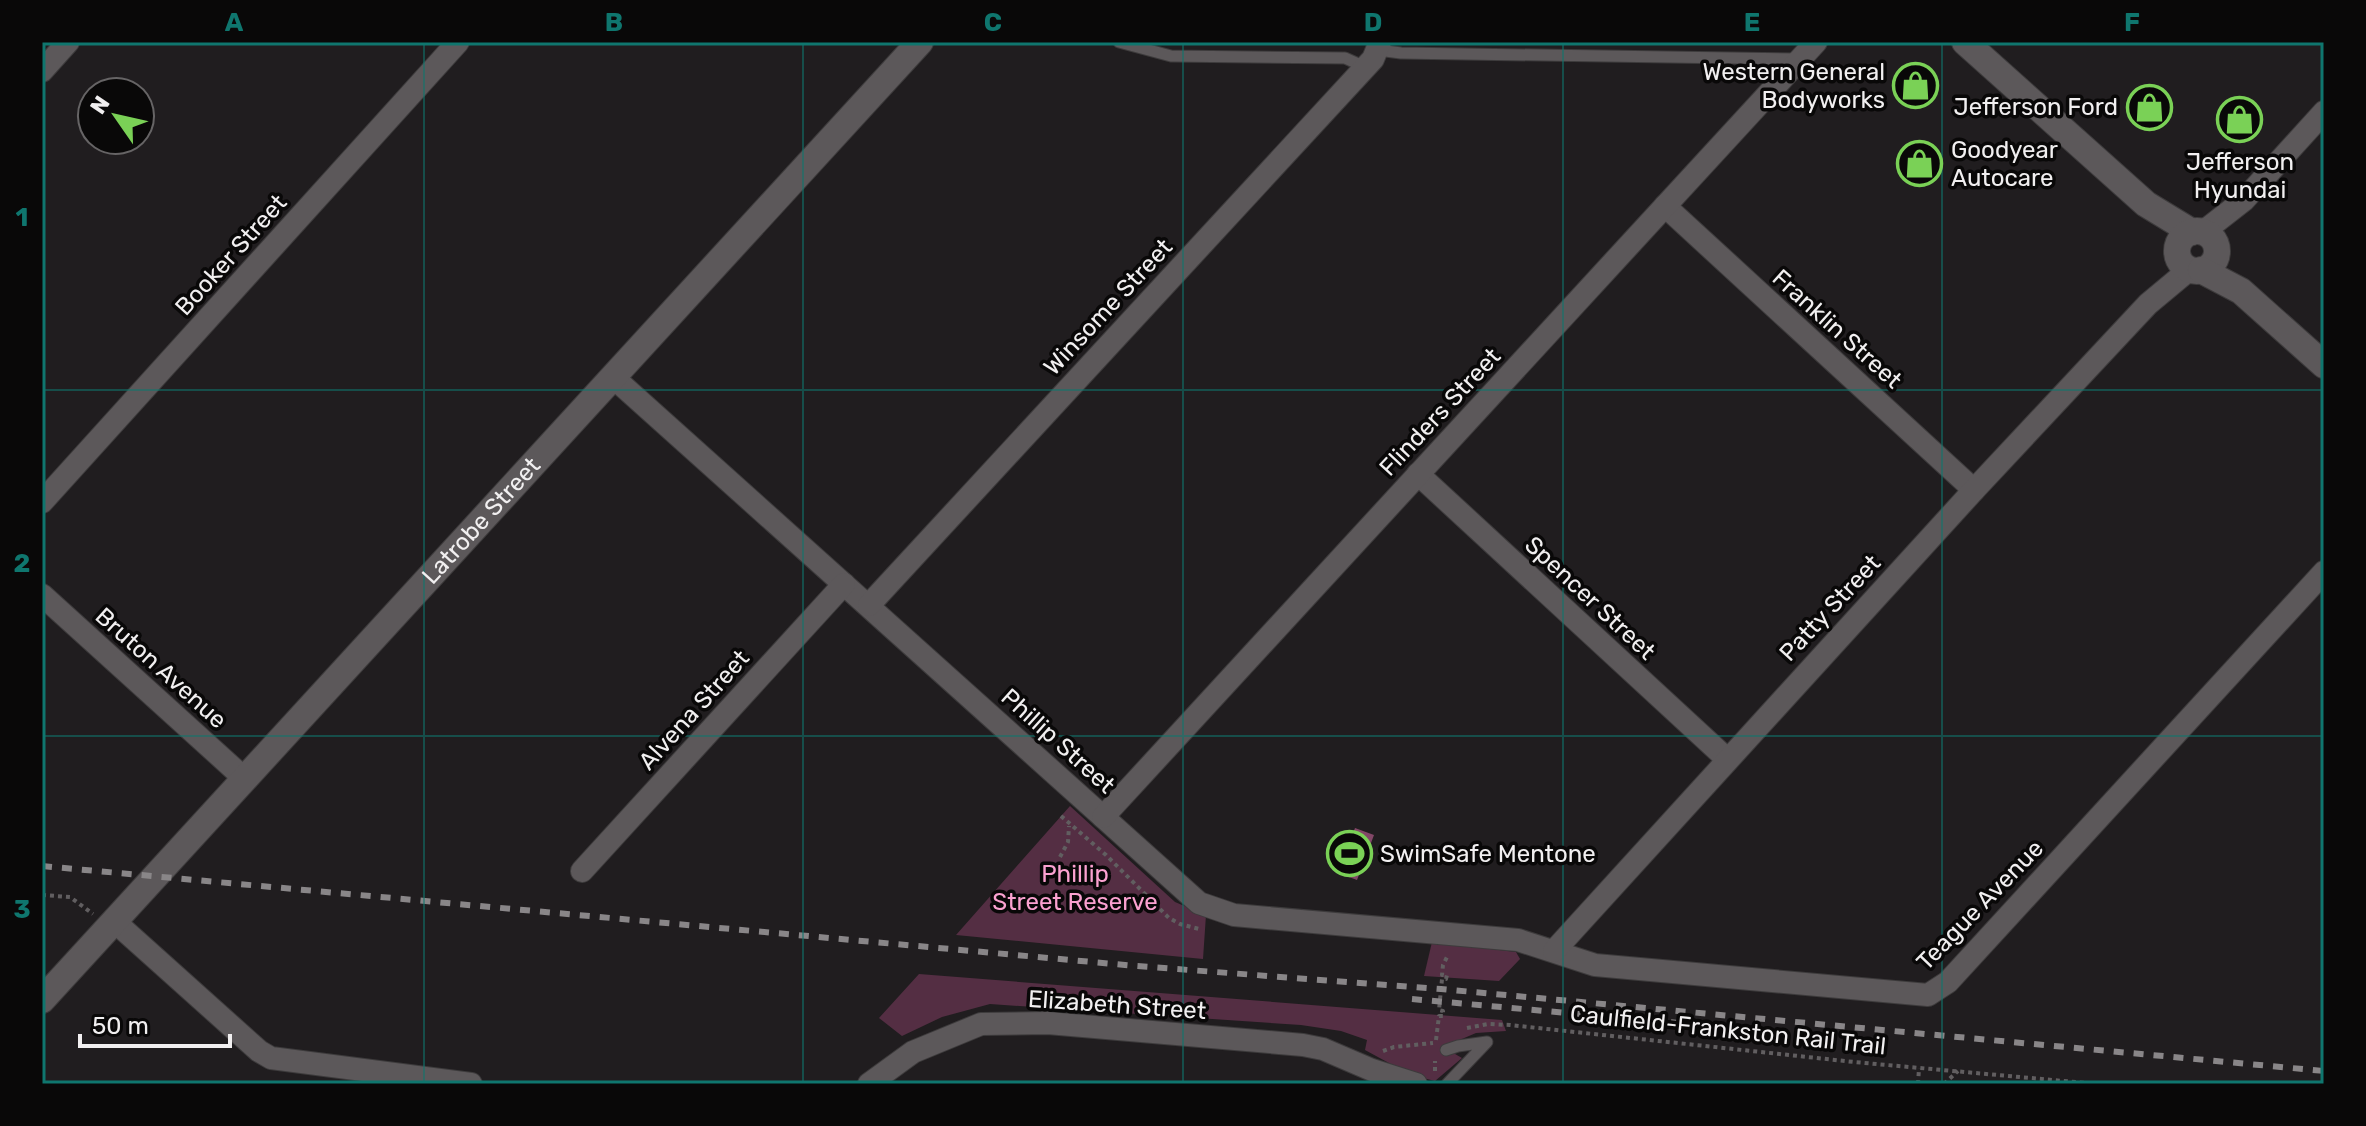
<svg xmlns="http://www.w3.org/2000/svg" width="2366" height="1126" font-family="Rubik,sans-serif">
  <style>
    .green { fill: #542e43 }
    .water { fill: #824767 }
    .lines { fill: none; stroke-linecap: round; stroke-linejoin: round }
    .service-casing { stroke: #3d3b3c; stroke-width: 13 }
    .minor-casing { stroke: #3d3b3c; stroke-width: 24 }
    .tertiary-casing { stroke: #3d3b3c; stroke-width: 28 }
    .path { stroke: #615e60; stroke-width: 4; stroke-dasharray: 4 4; stroke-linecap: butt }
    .service { stroke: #5c585a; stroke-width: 11 }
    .minor { stroke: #5c585a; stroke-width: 22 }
    .tertiary { stroke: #5c585a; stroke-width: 26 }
    .rail { stroke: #898688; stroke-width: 6; stroke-dasharray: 10 10; stroke-linecap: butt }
    .grid { fill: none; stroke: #0f766e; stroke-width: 2; stroke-opacity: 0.55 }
    .labels { text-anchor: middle; stroke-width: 7; stroke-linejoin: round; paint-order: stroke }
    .poi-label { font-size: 24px; fill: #f1eff0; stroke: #090808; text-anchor: end }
    .street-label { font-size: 24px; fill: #f1eff0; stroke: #090808 }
    .park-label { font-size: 24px; fill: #fba1d0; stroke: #090808 }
    .neatline { fill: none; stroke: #0f766e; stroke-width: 3 }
    .grid-label { font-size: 26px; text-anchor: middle; font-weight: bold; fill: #0f766e }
  </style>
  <rect width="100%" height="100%" fill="#201d1f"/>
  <g class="green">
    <polygon points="1070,806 1175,902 1206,915 1203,959 956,935"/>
    <polygon points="1432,942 1516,952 1520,959 1499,981 1424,976"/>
    <polygon points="919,974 1502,1020 1506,1031 1476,1033 1443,1047 1462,1058 1435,1081 1411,1075 1365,1050 1367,1040 1341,1031 1301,1025 990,1004 942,1017 902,1036 879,1018"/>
  </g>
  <polygon class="water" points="1355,828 1374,835 1357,880 1338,873"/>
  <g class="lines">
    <defs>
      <g id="service">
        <polyline points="1119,42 1171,56 1345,58 1365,67"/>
        <polyline points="1378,50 1401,53 1797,59"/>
        <polyline points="1446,1050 1458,1046 1487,1042 1447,1084"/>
      </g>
      <g id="minor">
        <polyline points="42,71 68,42"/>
        <polyline points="1665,206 1974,490"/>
        <polyline points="2203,232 2244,200 2324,112"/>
        <polyline points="614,378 1199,903 1234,915 1518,940 1595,965 1928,995 1948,982 2324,572"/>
        <polyline points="1418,474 1727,759"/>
        <polyline points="42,502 458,42"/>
        <polyline points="42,595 245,779"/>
        <polyline points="869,605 1373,59 1380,42"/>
        <polyline points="1103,817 1816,42"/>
        <polyline points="582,871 844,584"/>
        <polyline points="114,921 259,1051 271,1058 471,1084"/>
        <polyline points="1554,951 1974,490 2148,304 2190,269"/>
        <polyline points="869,1084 913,1052 981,1024 1048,1023 1303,1045 1323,1049 1372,1070 1416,1084"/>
      </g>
      <g id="tertiary">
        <polyline points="1965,42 2146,204 2192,232"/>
        <circle cx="2197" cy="251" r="20"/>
        <polyline points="2201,270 2241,291 2324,365"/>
        <path id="s1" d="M42,1000l878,-958"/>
      </g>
    </defs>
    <use href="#service" class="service-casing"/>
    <use href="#minor" class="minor-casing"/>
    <use href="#tertiary" class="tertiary-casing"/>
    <g class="path">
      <polyline points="1061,816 1106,855 1169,918 1180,924 1199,929"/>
      <polyline points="1060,857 1068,842 1069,826"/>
      <polyline points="42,895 70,897 93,914"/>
      <polyline points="1467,1028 1488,1024 1510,1025 1854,1062 2097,1084"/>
      <polyline points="1436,1040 1439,1016 1443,1016 1443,1011 1439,1010 1442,979 1446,979 1447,975 1442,975 1443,965 1448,955"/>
      <polyline points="1383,1051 1394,1047 1433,1043"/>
      <polyline points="1435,1071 1435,1061"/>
      <polyline points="1918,1084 1919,1068"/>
      <polyline points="1944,1084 1958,1071"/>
    </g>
    <use href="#service" class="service"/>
    <use href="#minor" class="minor"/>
    <use href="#tertiary" class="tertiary"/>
    <g class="rail">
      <polyline points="42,866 1136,966 1441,989 2324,1071"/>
      <polyline points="1412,999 1734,1028"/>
    </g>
  </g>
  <path class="grid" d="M424,42v1042M803,42v1042M1183,42v1042M1563,42v1042M1942,42v1042M42,390h2282M42,736h2282"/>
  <defs>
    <symbol id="shop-ring" viewBox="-11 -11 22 22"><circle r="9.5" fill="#090808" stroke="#7ad156" stroke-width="1.5"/><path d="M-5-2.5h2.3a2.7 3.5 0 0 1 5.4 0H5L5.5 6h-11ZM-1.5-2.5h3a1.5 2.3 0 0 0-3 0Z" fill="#7ad156"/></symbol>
    <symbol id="stadium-ring" viewBox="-11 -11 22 22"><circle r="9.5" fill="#090808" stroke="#7ad156" stroke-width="1.5"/><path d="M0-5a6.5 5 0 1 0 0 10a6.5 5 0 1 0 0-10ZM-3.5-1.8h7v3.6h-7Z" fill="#7ad156"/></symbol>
  </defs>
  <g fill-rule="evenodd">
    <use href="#shop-ring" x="1890" y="60" width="51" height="51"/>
    <use href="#shop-ring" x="2124" y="82" width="51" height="51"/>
    <use href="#shop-ring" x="2214" y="94" width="51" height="51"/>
    <use href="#shop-ring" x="1894" y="138" width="51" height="51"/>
    <use href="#stadium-ring" x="1324" y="828" width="51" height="51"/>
  </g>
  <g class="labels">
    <g class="poi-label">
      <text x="1885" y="80">Western General<tspan x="1885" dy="28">Bodyworks</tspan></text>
      <text x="2118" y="115">Jefferson Ford</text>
      <text x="1951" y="158" text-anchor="start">Goodyear<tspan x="1951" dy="28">Autocare</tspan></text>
      <text x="2240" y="170" text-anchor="middle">Jefferson<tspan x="2240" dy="28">Hyundai</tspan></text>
      <text x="1380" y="862" text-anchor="start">SwimSafe Mentone</text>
    </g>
    <g class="street-label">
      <text transform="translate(231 255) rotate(-48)" y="8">Booker Street</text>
      <text transform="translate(1108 307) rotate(-47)" y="8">Winsome Street</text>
      <text transform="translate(1837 329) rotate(42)" y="8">Franklin Street</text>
      <text transform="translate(1440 412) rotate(-47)" y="8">Flinders Street</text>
      <text dy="8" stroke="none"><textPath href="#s1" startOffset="650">Latrobe Street</textPath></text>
      <text transform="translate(1590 598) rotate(43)" y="8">Spencer Street</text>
      <text transform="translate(1830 608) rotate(-47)" y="8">Patty Street</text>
      <text transform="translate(161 668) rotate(42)" y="8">Bruton Avenue</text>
      <text transform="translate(694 710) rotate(-48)" y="8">Alvena Street</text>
      <text transform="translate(1058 741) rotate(42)" y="8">Phillip Street</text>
      <text transform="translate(1980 905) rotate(-46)" y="8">Teague Avenue</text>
      <text transform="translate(1117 1005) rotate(4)" y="8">Elizabeth Street</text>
      <text transform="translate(1728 1030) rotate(6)" y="8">Caulfield-Frankston Rail Trail</text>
    </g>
    <g class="park-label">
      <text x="1075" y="882">Phillip<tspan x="1075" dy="28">Street Reserve</tspan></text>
    </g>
  </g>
  <rect width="2366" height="1126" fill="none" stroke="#090808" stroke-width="88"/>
  <g transform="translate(116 116) rotate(304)"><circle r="38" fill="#090808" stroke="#666465" stroke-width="2"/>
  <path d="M0-6L14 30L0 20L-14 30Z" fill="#7ad156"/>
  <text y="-12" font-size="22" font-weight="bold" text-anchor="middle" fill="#f1eff0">N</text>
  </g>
  <path d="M80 1034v12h150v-12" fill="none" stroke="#f1eff0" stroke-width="4"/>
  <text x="92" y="1034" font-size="24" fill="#f1eff0" stroke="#090808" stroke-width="6" paint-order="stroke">50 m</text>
  <rect x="44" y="44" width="2278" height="1038" class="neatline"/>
  <g class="grid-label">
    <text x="234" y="31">A</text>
    <text x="614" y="31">B</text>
    <text x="993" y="31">C</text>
    <text x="1373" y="31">D</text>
    <text x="1752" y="31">E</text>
    <text x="2132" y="31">F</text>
    <text x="22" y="226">1</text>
    <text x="22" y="572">2</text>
    <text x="22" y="918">3</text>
  </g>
</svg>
